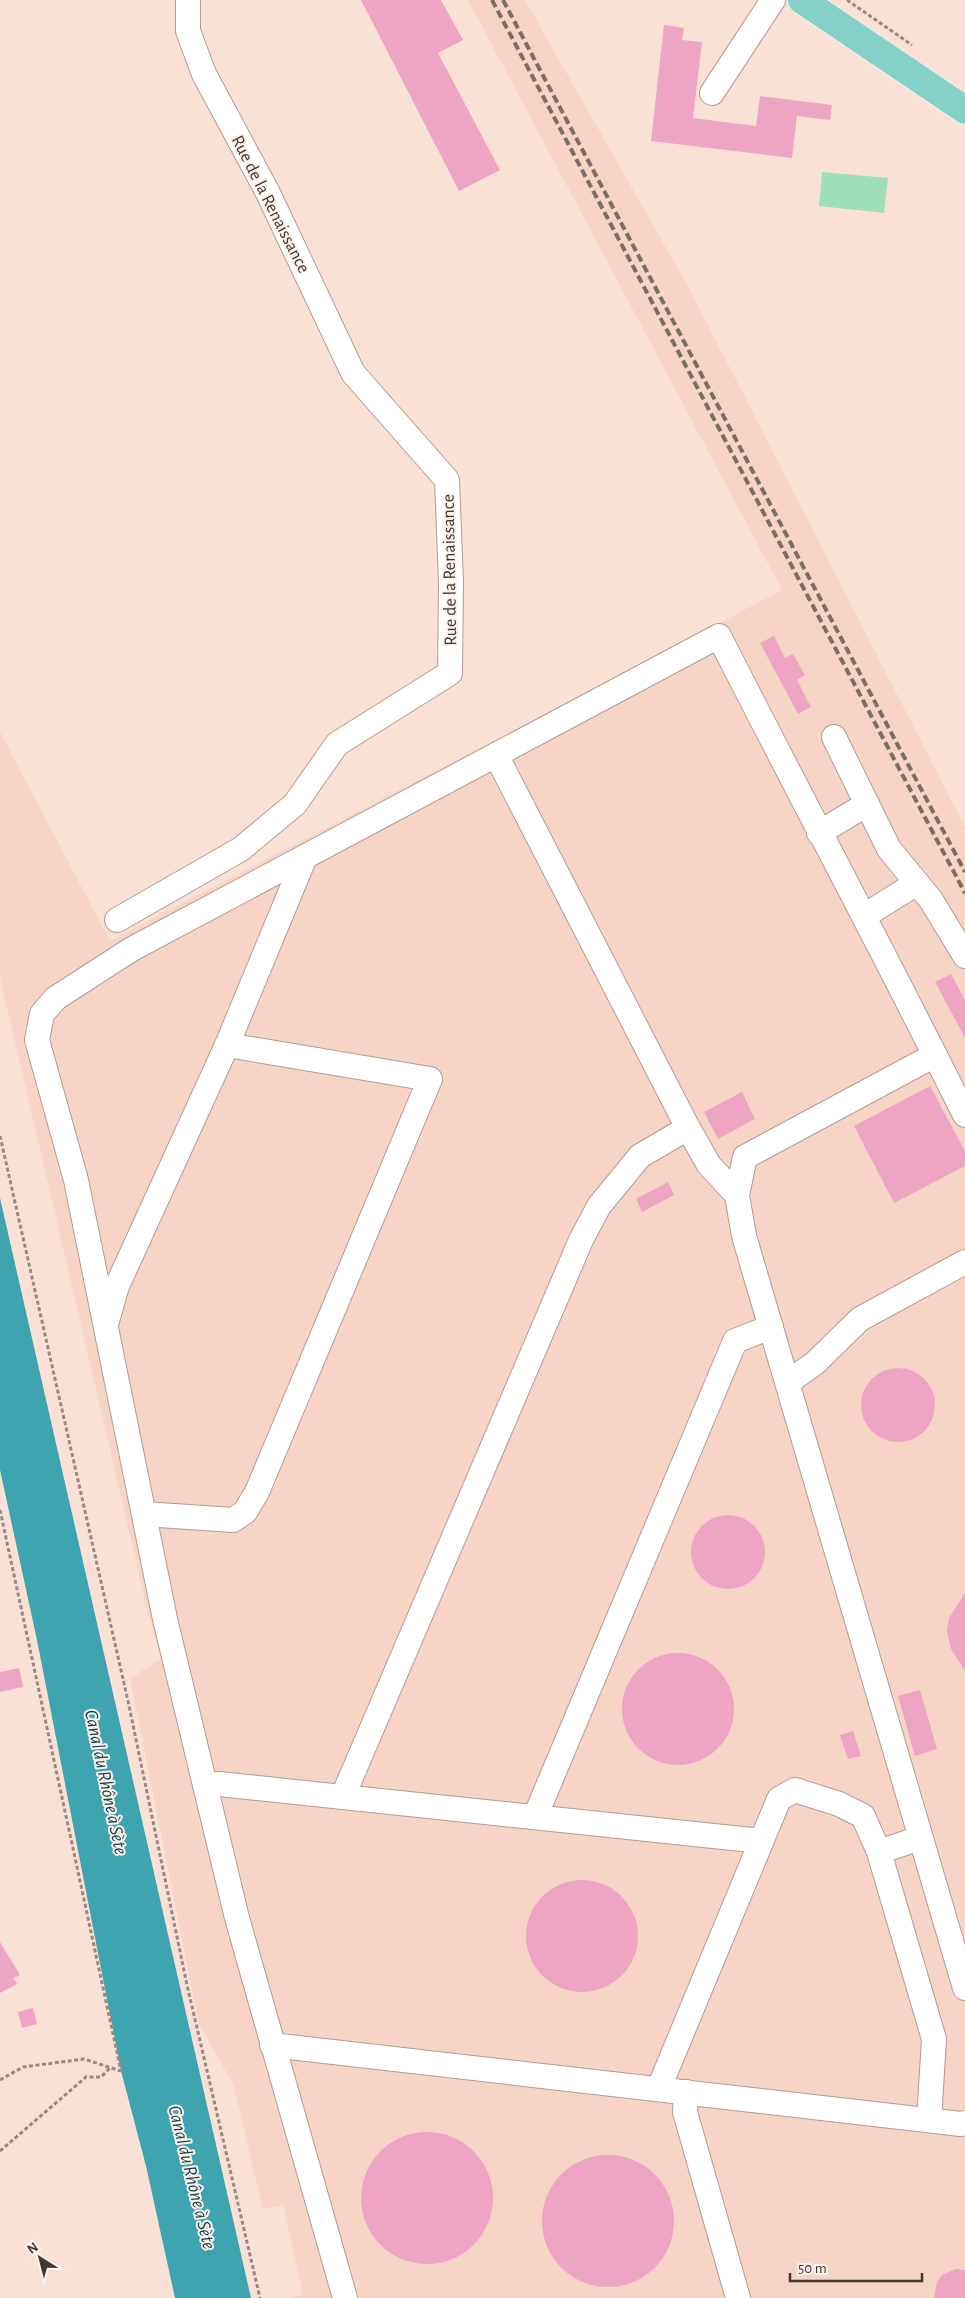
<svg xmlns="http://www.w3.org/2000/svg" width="965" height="2298" font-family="'Alegreya Sans',sans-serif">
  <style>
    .built { fill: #f6d5c7 }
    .green { fill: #a0dfbc }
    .water { fill: #3ea5b0 }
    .building { fill: #eea5c3 }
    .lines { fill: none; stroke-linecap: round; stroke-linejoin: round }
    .minor-casing { stroke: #b39b91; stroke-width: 26 }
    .major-casing { stroke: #fff; stroke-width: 29 }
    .path { stroke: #9a8982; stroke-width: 3; stroke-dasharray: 4 2.5; stroke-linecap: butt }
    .minor { stroke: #fff; stroke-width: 24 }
    .major { stroke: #86d1c7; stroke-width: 28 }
    .rail { stroke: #7b6c66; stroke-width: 4; stroke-dasharray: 8 4; stroke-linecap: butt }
    .labels { text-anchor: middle; stroke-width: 4; stroke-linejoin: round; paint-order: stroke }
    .street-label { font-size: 18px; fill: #413733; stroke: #fcf2ed }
    .water-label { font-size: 19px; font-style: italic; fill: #144247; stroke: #fcf2ed }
  </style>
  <rect width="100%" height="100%" fill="#fae1d6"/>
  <polygon class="built" points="468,0 525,0 689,288 965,827 965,2298 290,2298 303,2295 283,2205 263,2209 233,2084 199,2024 130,1678 161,1659 149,1617 0,978 0,732 110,941 782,590"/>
  <polygon class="green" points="822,172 888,178 884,213 819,206"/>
  <polygon class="water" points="0,1198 251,2298 175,2298 146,2166 121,2071 37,1640 0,1470"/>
  <g class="building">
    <polygon points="361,0 441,0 463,40 438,53 500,170 459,191"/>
    <polygon points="664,25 684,28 682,40 702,42 693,118 756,126 760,96 832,105 830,120 797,116 792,158 651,141"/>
    <polygon points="774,636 785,658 793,654 805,675 797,680 811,707 798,714 760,643"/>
    <polygon points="951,974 965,1000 965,1038 935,982"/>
    <polygon points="930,1086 965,1151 965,1166 894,1203 854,1126"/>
    <polygon points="742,1092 755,1119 718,1139 704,1112"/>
    <polygon points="668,1182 674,1195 642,1212 636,1199"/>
    <circle cx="898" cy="1405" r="37"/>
    <circle cx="728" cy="1552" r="37"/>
    <polygon points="965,1593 965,1671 951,1649 947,1631 949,1618"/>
    <circle cx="678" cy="1709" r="56"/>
    <polygon points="19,1668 23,1687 0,1692 0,1672"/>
    <polygon points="920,1690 937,1749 915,1756 898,1696"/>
    <polygon points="853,1731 861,1756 848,1759 840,1735"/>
    <circle cx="582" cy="1936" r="56"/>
    <polygon points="0,1942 20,1975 13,1978 17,1984 0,1993"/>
    <polygon points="33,2008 37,2024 22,2028 18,2012"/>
    <circle cx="427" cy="2198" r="66"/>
    <circle cx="608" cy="2221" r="66"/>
    <polygon points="956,2269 965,2270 965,2298 934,2298 937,2282 942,2275"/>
  </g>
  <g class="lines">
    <defs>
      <g id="minor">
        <polyline points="712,93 773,0"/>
        <polyline points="834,737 889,849 931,900 965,956"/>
        <polyline points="496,755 688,1128"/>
        <polyline points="819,833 867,804"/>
        <polyline points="864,916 917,883"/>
        <polyline points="117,920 241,849 295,804 337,744 450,673 451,582 447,480 353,373 268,193 204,74 188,31 188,0"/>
        <polyline points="935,1055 745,1157 737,1195 744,1236 965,1988"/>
        <polyline points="107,1321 117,1286 227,1045 305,857"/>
        <polyline points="787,1380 794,1378 815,1363 860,1319 965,1262"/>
        <polyline points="144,1514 233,1520 245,1512 257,1492 430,1079 227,1045"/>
        <polyline points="205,1785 219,1784 761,1841"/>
        <polyline points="343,1796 581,1240 599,1206 640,1156 688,1128 709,1165 737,1195"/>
        <polyline points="535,1817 735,1341 771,1327"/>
        <polyline points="879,1852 920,1838"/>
        <polyline points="272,2045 961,2124 965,2123"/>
        <polyline points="659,2088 779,1799 795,1790 839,1804 863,1816 879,1852 934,2039 929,2120"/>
        <polyline points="686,2092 685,2112 738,2298"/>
        <path d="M345,2298l-108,-380 -72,-299 -89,-439 -39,-140 5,-26 14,-16 76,-49 587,-313c81,160 166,318 246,479"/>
      </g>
      <polyline id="major" points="802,0 965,110"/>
    </defs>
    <use href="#minor" class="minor-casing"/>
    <use href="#major" class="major-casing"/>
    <g class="path">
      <polyline points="847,0 912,45"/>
      <polyline points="0,1136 128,1701 187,1985 260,2298"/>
      <polyline points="0,1510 121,2071"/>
      <polyline points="0,2080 23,2067 84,2059 121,2071"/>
      <polyline points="0,2151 86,2077 101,2077 110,2068"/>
    </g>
    <use href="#minor" class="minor"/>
    <use href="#major" class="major"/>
    <g class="rail">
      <polyline points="492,0 965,893"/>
      <polyline points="503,0 965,872"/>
    </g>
  </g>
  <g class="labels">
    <g class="street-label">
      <text transform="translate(271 204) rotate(63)" y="6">Rue de la Renaissance</text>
      <text transform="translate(449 570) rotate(-91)" y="6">Rue de la Renaissance</text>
    </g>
    <g class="water-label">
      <text transform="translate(107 1782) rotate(78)" y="7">Canal du Rhône à Sète</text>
      <text transform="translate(193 2177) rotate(76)" y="7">Canal du Rhône à Sète</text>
    </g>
  </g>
  <g transform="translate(40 2258) rotate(324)" stroke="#fcf2ed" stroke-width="4" paint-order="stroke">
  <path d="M0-4L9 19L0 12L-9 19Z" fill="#413733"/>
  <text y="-8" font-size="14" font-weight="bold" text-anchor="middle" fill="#413733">N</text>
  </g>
  <path d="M790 2273v8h132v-8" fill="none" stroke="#413733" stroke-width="2.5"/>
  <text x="798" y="2273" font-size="15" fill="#413733" stroke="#fcf2ed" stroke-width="4" paint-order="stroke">50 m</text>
</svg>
